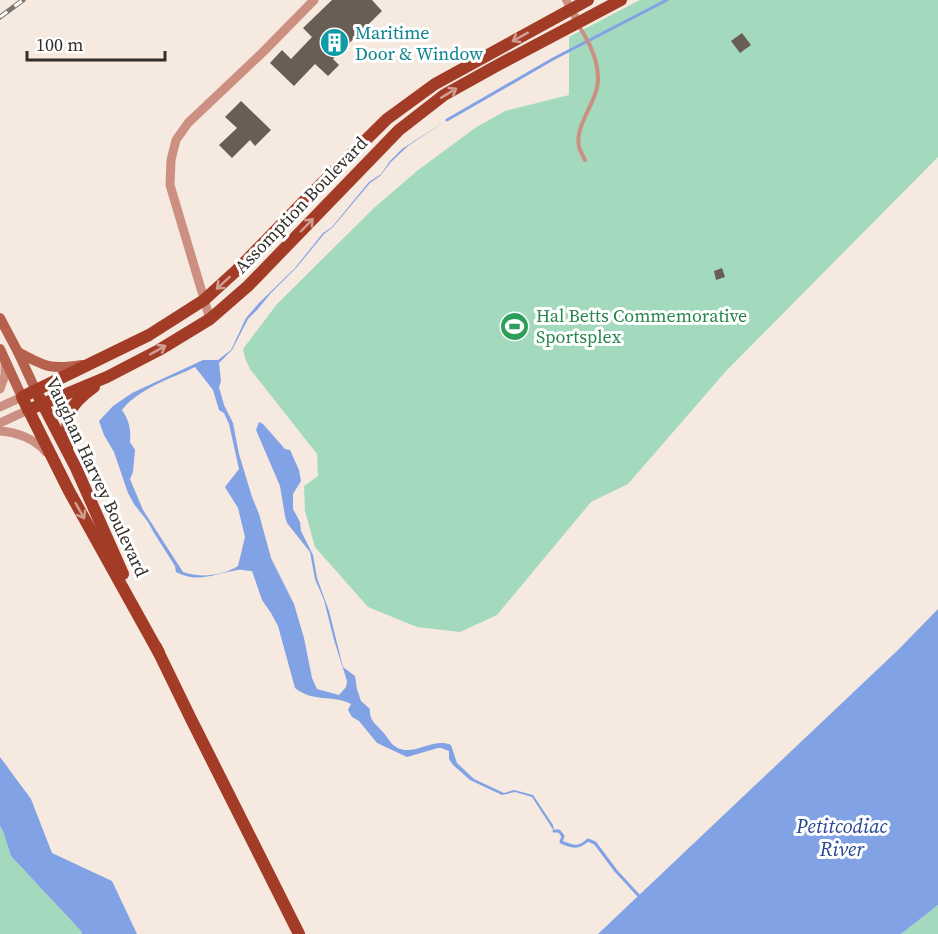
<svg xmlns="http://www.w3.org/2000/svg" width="938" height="934" font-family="'Source Serif 4',serif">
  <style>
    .green { fill: #a3dabe }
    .water { fill: #82a2e6; fill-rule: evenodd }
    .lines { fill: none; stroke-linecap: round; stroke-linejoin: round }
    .stream { stroke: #82a2e6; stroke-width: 3 }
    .building { fill: #695e55 }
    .service { stroke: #cb9082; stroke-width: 4 }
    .minor { stroke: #cb9082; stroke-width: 8 }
    .tertiary { stroke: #cb9082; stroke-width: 9 }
    .secondary { stroke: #b5614e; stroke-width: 10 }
    .primary { stroke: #a33c26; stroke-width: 12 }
    .rail-casing { stroke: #7d756e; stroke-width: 5 }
    .rail { stroke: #fff; stroke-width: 3; stroke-dasharray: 9; stroke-linecap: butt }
    .oneway { stroke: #d19e92 }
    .labels { text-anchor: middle; stroke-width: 6; stroke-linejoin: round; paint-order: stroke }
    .culture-label { font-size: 18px; fill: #0d838f; stroke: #fff; text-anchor: start }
    .street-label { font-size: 18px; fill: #332e2a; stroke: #fff }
    .leisure-label { font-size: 18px; fill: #27864d; stroke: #fff; text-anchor: start }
    .water-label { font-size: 20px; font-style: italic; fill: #244494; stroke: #fff }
  </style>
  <rect width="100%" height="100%" fill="#f6e9df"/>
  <g class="green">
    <polygon points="640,0 938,0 938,157 726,371 628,484 591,502 497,615 460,632 417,627 368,607 315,547 305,511 304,486 318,476 317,454 250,369 245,358 243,349 277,304 375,207 417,171 475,128 505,111 569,95 569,37"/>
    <polygon points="0,826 3,831 11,856 81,931 82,934 0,934"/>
    <polygon points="938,905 938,934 901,934"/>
  </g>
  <g class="water">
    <path d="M447,120l-39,26 -17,16 -11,14 -10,7 -37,44 -9,7 -27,33 -26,26 -14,17 -9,9 -16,31 -13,13 2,18 -2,6 5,18 9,18 6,31 13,43 7,17 12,44 23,46 10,34 8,40 5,11 22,6 7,-8 1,-6 -13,-41 -10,-40 -9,-21 -5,-27 -23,-29 -2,-7 -5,-30 -24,-56 3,-8 4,2 22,25 5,1 9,20 2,11 -8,13v15l7,13 1,9 12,24 4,23 12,33 14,56 12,9 2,13 4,12 9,8c-1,12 6,15 13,23 3,4 6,8 9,12 19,17 39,-8 59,1l6,18 17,16 30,14 10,-3 19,5 20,30 1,6 -22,-34 -17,-5 -13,3 -32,-15 -17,-15 -4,-6v-8l-8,-3h-3l-31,9 -30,-14 -18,-22 -7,-4 -4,-7 3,-6c-20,-10 -37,-1 -56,-16l-17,-62 -7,-13 -9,-13 -10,-29c-5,0 -10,-2 -14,-1 -22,3 -40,14 -62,2l-1,-6 -21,-33 -6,-11 -14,-18 -6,-11 -14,-41 -10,-17 -5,-14 14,-15 19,-13 71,-33h15l13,-10 15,-32 13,-15 36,-35 28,-35 9,-6 37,-45 12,-8 9,-13 12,-12zM195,367l18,23 6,20 5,3 5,11 10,45 -14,18 13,21 7,29 -7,29c-16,10 -37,12 -55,6l-40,-62 -13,-31 3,-7 2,-22 -5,-8c1,-13 -1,-22 -8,-32 17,-22 49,-31 73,-43z"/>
    <polygon points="938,609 938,905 901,934 598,934 898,650"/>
    <polygon points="0,757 31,799 52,853 112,881 137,934 82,934 81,931 11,856 3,831 0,826"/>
  </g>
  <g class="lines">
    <g class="stream">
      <polyline points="447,120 553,59 667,0"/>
      <path d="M554,831h5l4,5 -2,6c12,5 17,7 27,-2l7,3 21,28 23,25"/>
    </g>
  </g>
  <g class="building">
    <polygon points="332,0 372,0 382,11 333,59 339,65 328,76 315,64 294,86 270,63 282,50 291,59 312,37 303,28"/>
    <polygon points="742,33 751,45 740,53 731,41"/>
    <polygon points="241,101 271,130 255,146 250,140 232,158 219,145 237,128 225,117"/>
    <polygon points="722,268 725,277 716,280 714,271"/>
  </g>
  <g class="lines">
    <path class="service" d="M579,26c10,16 19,33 19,53 0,23 -24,46 -19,68 1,4 4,9 6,13"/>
    <polyline class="minor" points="566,0 578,22"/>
    <g class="tertiary">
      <polyline points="210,319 170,185 171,160 176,140 188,123 264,51 314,0"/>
      <polyline points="0,389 5,375 5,361"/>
      <polyline points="0,407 22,397"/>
      <polyline points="0,423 28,410"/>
      <path d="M0,431c17,1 35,8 46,21"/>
    </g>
    <g class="secondary">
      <polyline points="0,318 18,352 36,391"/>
      <polyline points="0,349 22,397"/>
      <path d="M18,352c28,15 32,18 64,13"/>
    </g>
    <g class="primary">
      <polyline points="39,397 76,468 123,574"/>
      <polyline points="28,410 107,377 159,350 210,319 248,286 399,130 444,95 498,65 621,0"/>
      <path d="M67,449c0,-33 -2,-41 27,-62"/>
      <polyline points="156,647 190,717 299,934"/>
      <polyline points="159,653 69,491 22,397 149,335 204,300 237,270 308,197 387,119 435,84 588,0"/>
    </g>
    <defs>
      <polyline id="rail" points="0,17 23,0"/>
    </defs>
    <use href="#rail" class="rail-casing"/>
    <use href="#rail" class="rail"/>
  </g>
  <defs><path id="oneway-shaft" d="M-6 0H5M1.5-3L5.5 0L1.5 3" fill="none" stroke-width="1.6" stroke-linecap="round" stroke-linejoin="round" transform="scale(1.5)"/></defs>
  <g class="oneway">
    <use href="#oneway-shaft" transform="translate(520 37) rotate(151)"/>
    <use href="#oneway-shaft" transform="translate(449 93) rotate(-31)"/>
    <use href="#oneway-shaft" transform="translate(307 225) rotate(-46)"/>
    <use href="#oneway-shaft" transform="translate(223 283) rotate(138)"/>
    <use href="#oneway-shaft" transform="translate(158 350) rotate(-29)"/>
    <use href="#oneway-shaft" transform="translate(80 511) rotate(61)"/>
  </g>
  <defs>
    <symbol id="building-disc" viewBox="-11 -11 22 22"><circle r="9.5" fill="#0f9aa8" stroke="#fff"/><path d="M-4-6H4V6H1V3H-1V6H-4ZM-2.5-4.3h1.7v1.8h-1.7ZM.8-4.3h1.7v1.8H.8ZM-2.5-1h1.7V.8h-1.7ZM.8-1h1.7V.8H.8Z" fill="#fff"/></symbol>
    <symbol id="stadium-disc" viewBox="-11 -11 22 22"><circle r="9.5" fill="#2e9e5b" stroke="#fff"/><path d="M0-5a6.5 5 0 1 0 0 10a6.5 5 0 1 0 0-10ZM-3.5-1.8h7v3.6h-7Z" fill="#fff"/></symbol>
  </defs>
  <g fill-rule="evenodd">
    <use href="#building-disc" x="318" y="26" width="33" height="33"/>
    <use href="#stadium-disc" x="498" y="310" width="33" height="33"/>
  </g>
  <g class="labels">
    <g class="culture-label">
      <text x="355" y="39">Maritime<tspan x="355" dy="21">Door &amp; Window</tspan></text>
    </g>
    <g class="street-label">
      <text transform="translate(301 205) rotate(-46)" y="6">Assomption Boulevard</text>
      <text transform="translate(97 477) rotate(65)" y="6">Vaughan Harvey Boulevard</text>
    </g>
    <g class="leisure-label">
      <text x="536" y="322">Hal Betts Commemorative<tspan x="536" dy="21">Sportsplex</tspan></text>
    </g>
    <g class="water-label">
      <text x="842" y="833">Petitcodiac<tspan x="842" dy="23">River</tspan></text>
    </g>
  </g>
  <path d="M27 51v9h138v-9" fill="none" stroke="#332e2a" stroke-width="3"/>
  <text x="36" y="51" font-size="18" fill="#332e2a" stroke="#ffffff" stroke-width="4.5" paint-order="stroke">100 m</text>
</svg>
